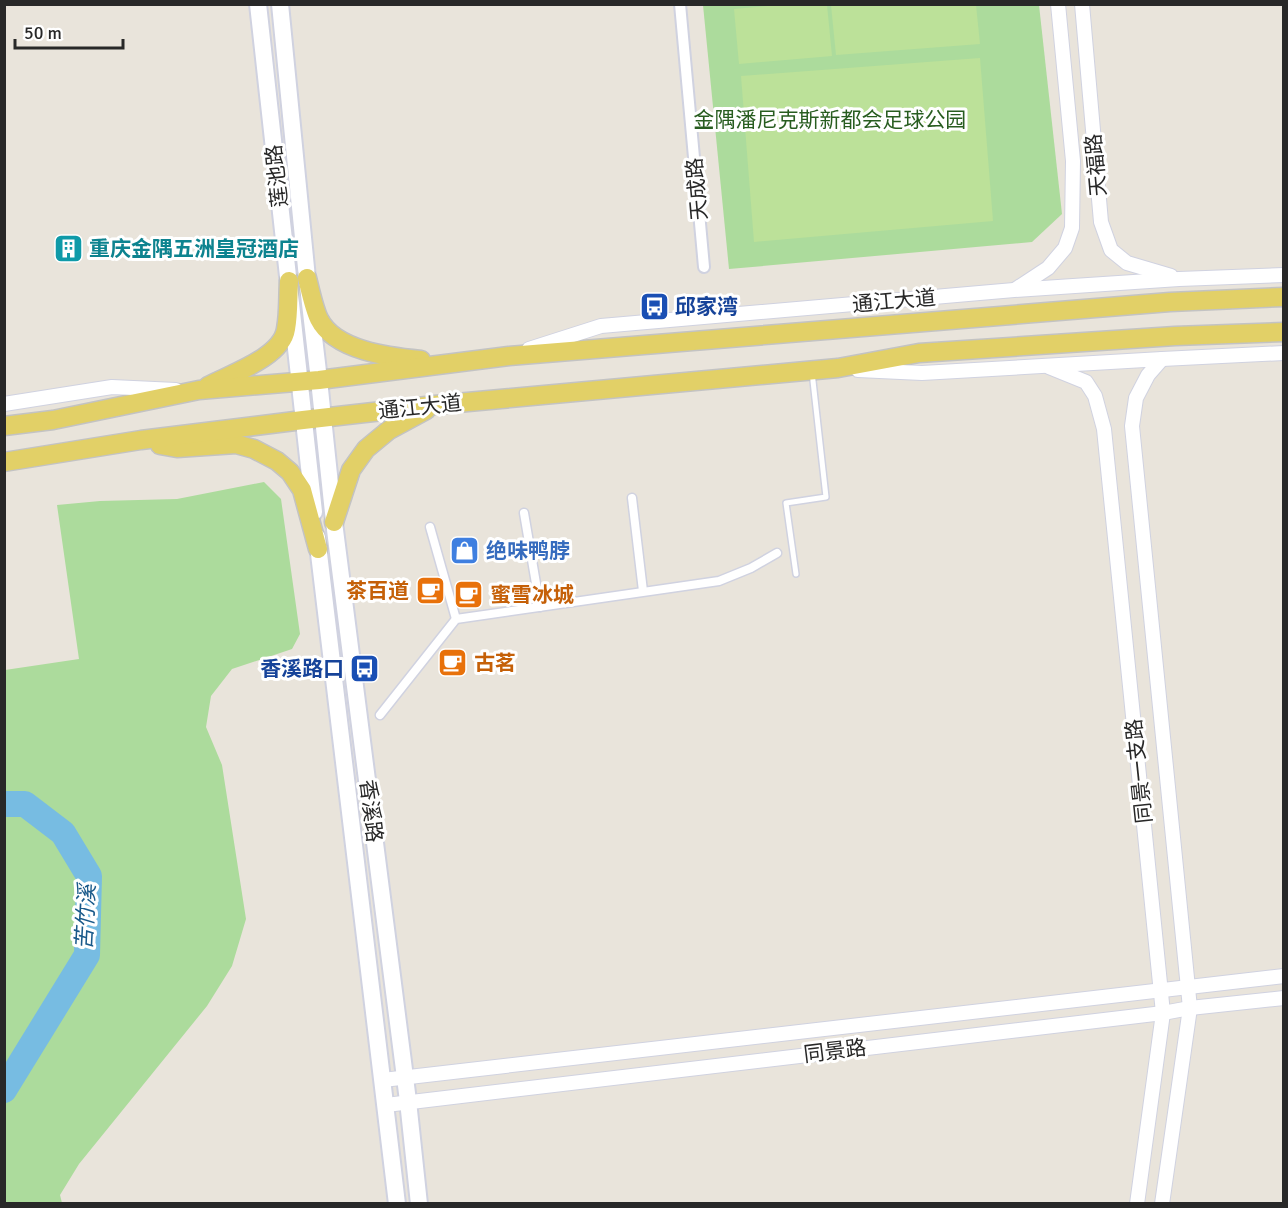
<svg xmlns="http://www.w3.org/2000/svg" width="1288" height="1208" font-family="Signika,'Noto Sans SC',sans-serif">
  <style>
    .green { fill: #acdb9c }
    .pitch { fill: #bce199 }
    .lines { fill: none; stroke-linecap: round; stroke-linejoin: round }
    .river { stroke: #77bce2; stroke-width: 26 }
    .service-casing { stroke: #d0d2e0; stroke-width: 8 }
    .pedestrian-casing { stroke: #d0d2e0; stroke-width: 11 }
    .minor-casing { stroke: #d0d2e0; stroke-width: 14 }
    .tertiary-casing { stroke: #d0d2e0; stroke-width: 16 }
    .secondary-casing { stroke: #d0d2e0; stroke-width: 20 }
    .primary-casing { stroke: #c3c3c3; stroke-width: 21 }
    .service { stroke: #fff; stroke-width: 5 }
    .pedestrian { stroke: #fff; stroke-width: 8 }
    .minor { stroke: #fff; stroke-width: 10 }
    .tertiary { stroke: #fff; stroke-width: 14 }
    .secondary { stroke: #fff; stroke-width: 16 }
    .primary { stroke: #e2d067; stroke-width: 18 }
    .labels { text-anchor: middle; stroke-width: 6; stroke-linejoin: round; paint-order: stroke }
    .park-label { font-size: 21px; fill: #285d20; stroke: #fff }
    .street-label { font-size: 21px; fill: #282828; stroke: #fff }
    .culture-label { font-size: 21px; font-weight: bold; fill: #0d838f; stroke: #fff; text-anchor: start }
    .transit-label { font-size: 21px; font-weight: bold; fill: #164399; stroke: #fff; text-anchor: start }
    .shop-label { font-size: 21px; font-weight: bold; fill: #366cbe; stroke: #fff; text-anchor: start }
    .food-label { font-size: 21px; font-weight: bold; fill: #c56008; stroke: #fff; text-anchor: start }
    .water-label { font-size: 22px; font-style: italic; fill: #1a5a8a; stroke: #fff }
  </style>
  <rect width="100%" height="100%" fill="#e9e4db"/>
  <g class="green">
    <polygon points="703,5 1039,5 1062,214 1032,242 729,269"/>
    <polygon points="264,482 281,499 300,634 292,649 232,669 211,696 206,727 222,765 246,919 232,966 207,1006 79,1164 60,1195 62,1203 5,1203 5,670 79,659 57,505 100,501 177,499"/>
  </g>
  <g class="pitch">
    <polygon points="790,4 827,5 832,56 739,64 734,9"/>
    <polygon points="831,5 976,5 980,44 836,55"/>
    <polygon points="980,58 993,221 754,242 741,76"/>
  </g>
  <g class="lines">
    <polyline class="river" points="4,804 25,804 63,833 89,876 87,955 4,1090"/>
    <defs>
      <polyline id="service" points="796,574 786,503 826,497 812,372"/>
      <g id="pedestrian">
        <polyline points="632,498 643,591"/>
        <polyline points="524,513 540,607"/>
        <polyline points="430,527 456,619"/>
        <polyline points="380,715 456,619 719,581 751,568 777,553"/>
      </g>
      <polyline id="minor" points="680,4 704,267"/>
      <g id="tertiary">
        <polyline points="1082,4 1101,222 1111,250 1127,263 1171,276"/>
        <polyline points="1016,289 1048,268 1065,248 1072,228 1073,161 1058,4"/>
        <polyline points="529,349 601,326 1014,290 1179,279 1284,275"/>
        <polyline points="1049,367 1086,382 1095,396 1104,429 1163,1013 1137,1204"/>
        <polyline points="858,370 922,373 1162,359 1284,353"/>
        <polyline points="4,404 112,387 176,390"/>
        <polyline points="383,1080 1284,976"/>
        <polyline points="386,1105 1163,1013 1190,1008 1284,998"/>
        <polyline points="1162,1204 1190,1008 1132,426 1136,398 1148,375 1162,359"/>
      </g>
      <g id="secondary">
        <polyline points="258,4 314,512"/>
        <polyline points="280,4 307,278 319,380 334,522 408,1101 419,1204"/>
        <polyline points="317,537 397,1204"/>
      </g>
      <g id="primary">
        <path d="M307,278c3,12 7,31 12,41 16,32 71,38 102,41"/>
        <path d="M208,386c23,-12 74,-29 78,-57 3,-16 2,-33 3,-48"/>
        <polyline points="4,426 53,420 199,390 319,380 509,356 1170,302 1284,297"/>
        <polyline points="160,445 177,448 236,444 254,449 277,461 290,472 302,490 318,549"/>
        <polyline points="4,462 141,440 303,420 435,405 838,368 919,353 1175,336 1284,332"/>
        <polyline points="334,522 351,470 366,449 389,430 426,410"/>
      </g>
    </defs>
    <use href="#service" class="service-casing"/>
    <use href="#pedestrian" class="pedestrian-casing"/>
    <use href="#minor" class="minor-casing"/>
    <use href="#tertiary" class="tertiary-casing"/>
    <use href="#secondary" class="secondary-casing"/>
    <use href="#primary" class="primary-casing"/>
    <use href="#service" class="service"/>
    <use href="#pedestrian" class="pedestrian"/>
    <use href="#minor" class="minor"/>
    <use href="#tertiary" class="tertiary"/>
    <use href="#secondary" class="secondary"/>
    <use href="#primary" class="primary"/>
  </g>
  <defs>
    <symbol id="building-square" viewBox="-11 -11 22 22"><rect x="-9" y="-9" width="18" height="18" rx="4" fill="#0f9aa8" stroke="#fff"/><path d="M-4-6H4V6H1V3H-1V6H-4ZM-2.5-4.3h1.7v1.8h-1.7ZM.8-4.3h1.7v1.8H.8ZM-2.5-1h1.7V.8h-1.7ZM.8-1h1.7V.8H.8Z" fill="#fff"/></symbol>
    <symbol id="bus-square" viewBox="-11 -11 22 22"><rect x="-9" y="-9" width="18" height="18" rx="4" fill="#1a4fb4" stroke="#fff"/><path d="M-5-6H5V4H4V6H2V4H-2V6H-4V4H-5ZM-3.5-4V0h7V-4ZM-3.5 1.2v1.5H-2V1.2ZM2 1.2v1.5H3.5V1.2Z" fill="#fff"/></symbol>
    <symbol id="shop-square" viewBox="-11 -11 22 22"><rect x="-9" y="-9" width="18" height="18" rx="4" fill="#3f7fe0" stroke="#fff"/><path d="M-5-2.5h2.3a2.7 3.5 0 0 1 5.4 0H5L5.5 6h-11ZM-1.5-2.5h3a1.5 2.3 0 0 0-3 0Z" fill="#fff"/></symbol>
    <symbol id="cafe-square" viewBox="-11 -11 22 22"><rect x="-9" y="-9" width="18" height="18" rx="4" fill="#e8710a" stroke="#fff"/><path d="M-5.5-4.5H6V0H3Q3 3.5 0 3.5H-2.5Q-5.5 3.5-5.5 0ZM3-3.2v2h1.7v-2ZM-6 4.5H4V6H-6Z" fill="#fff"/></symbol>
  </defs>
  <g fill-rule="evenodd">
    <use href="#building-square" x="52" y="232" width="33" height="33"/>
    <use href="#bus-square" x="638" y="290" width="33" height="33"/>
    <use href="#shop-square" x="448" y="534" width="33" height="33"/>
    <use href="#cafe-square" x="414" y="574" width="33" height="33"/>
    <use href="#cafe-square" x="452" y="578" width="33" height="33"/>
    <use href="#cafe-square" x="436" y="646" width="33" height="33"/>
    <use href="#bus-square" x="348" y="652" width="33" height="33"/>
  </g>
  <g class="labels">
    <g class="park-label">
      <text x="830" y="127">金隅潘尼克斯新都会足球公园</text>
    </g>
    <g class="street-label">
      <text transform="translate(1096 165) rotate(-95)" y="7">天福路</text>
      <text transform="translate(277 176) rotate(-96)" y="7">莲池路</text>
      <text transform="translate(697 189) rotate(-95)" y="7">天成路</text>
      <text transform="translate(894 301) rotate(-5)" y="7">通江大道</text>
      <text transform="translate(420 407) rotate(-6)" y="7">通江大道</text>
      <text transform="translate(1139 771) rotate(-96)" y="7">同景一支路</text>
      <text transform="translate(371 811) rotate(83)" y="7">香溪路</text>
      <text transform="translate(835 1051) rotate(-7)" y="7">同景路</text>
    </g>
    <g class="culture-label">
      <text x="89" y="256">重庆金隅五洲皇冠酒店</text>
    </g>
    <g class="transit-label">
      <text x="675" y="314">邱家湾</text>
      <text x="344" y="676" text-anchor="end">香溪路口</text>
    </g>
    <g class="shop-label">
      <text x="486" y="558">绝味鸭脖</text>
    </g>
    <g class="food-label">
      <text x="409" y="598" text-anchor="end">茶百道</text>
      <text x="490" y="602">蜜雪冰城</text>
      <text x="474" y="670">古茗</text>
    </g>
    <g class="water-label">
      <text transform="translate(85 917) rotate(-87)" y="8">苦竹溪</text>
    </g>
  </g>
  <rect width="1288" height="1208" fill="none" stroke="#282828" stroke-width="12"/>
  <path d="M15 39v9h108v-9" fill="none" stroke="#282828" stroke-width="3"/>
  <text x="24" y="39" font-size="18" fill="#282828" stroke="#ffffff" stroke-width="4.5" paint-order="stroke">50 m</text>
</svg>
